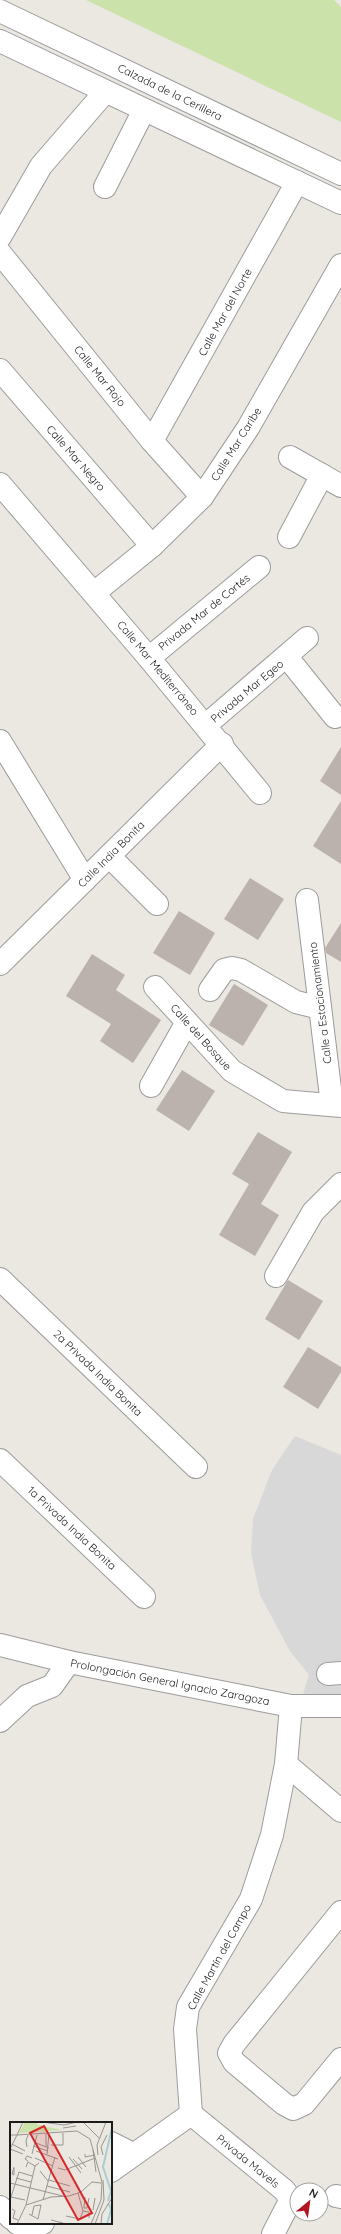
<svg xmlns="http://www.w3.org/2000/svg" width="341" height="2234" font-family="Quicksand,sans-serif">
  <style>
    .residential { fill: #d9d8d8 }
    .grass { fill: #cbe2ab }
    .building { fill: #bbb2ae }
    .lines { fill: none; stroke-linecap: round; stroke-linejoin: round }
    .minor-casing { stroke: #9c9c9c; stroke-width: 24 }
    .minor { stroke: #fff; stroke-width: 22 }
    .labels { text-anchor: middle; stroke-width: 4; stroke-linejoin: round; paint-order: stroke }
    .street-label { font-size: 11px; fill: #1b1b1b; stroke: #fff }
    .inset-river { fill: none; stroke: #a5cfd5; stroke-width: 2 }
    .inset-road { fill: none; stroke: #989592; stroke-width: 1 }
    .view { fill: #d62828; fill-opacity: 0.15; stroke: #d62828; stroke-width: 2 }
    .inset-edge { fill: none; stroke: #1b1b1b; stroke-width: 2 }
  </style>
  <rect width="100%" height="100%" fill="#ebe7e1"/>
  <polygon class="residential" points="295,1436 341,1455 341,1697 325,1697 303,1694 309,1675 290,1651 260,1595 251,1553 253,1519 272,1470"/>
  <polygon class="grass" points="86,0 334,0 341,7 341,122"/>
  <g class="building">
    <polygon points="341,747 341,795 320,781"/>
    <polygon points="341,801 341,864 313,846"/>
    <polygon points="250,878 284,899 258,940 224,919"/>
    <polygon points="179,911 215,933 190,975 153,953"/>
    <polygon points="341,923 341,962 326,953 325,948"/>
    <polygon points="92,954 125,975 116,990 161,1020 133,1063 100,1041 111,1024 66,996"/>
    <polygon points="234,984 268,1005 243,1046 209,1025"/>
    <polygon points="182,1070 215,1091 189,1131 156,1110"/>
    <polygon points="258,1132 292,1152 261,1204 279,1215 255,1256 219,1235 249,1184 232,1174"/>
    <polygon points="288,1280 323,1301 299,1340 265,1319"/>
    <polygon points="308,1347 341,1367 341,1372 318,1409 283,1387"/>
  </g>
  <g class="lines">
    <defs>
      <g id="minor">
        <polyline points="0,11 341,174"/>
        <polyline points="0,41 341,203"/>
        <polyline points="105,187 144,110"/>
        <polyline points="0,237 41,166 105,92"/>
        <polyline points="0,253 152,441 202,497"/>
        <polyline points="0,370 152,546"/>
        <polyline points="152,441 297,182"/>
        <polyline points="290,457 341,486"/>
        <polyline points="0,484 149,658 260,793"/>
        <polyline points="289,537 322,475"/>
        <polyline points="94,593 152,546 202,497 248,428 341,265"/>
        <polyline points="287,657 335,717"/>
        <polyline points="149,658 259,567"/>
        <polyline points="206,725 307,638"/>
        <polyline points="0,741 85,880"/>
        <polyline points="109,856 157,904"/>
        <polyline points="307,900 332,1105"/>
        <polyline points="0,964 222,744"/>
        <polyline points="155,987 232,1071 283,1101 341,1106"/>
        <polyline points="210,990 224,970 232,968 241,970 296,1002 320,1008"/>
        <polyline points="151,1086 187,1022"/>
        <polyline points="276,1276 313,1212 341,1184"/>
        <polyline points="0,1279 196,1467"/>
        <polyline points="0,1460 144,1597"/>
        <polyline points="0,1645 69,1662 291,1706 341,1706"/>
        <polyline points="328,1674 341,1673"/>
        <polyline points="0,1721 27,1696 52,1686 69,1662"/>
        <polyline points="286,1764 341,1811"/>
        <polyline points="341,1912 234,2044 229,2053 234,2062 284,2104 293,2109 304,2104 341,2059"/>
        <polyline points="191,2114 284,2190 291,2199 273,2234"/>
        <polyline points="111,2143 133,2154"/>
        <polyline points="111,2171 191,2114 185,2029 188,2007 251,1899 272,1835 286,1764 291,1706"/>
        <polyline points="336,2196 341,2197"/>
        <polyline points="0,2207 11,2218"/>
        <polyline points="17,2223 28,2229 43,2223"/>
      </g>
    </defs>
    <use href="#minor" class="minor-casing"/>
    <use href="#minor" class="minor"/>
  </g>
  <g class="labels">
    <g class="street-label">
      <text transform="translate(170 92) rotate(26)" y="4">Calzada de la Cerillera</text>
      <text transform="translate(225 312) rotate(-61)" y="4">Calle Mar del Norte</text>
      <text transform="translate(100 376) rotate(51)" y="4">Calle Mar Rojo</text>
      <text transform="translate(236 444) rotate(-58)" y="4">Calle Mar Caribe</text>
      <text transform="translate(76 458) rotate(49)" y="4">Calle Mar Negro</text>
      <text transform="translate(204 612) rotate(-39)" y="4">Privada Mar de Cortés</text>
      <text transform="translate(158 668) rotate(50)" y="4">Calle Mar Mediterráneo</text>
      <text transform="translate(247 691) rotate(-40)" y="4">Privada Mar Egeo</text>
      <text transform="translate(111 854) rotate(-45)" y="4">Calle India Bonita</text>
      <text transform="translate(320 1003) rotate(-97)" y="4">Calle a Estacionamiento</text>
      <text transform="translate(201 1037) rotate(48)" y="4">Calle del Bosque</text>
      <text transform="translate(98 1373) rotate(44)" y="4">2a Privada India Bonita</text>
      <text transform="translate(72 1528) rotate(43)" y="4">1a Privada India Bonita</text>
      <text transform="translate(170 1682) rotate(11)" y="4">Prolongación General Ignacio Zaragoza</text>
      <text transform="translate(219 1957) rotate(-61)" y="4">Calle Martín del Campo</text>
      <text transform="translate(248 2161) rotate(39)" y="4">Privada Mavels</text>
    </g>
  </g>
  <g transform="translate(10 2122)">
    <rect width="102" height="102" fill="#ebe7e1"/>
    <path d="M15,0h11l2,3 25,5 -44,3z" fill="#cbe2ab"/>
    <path class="inset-river" d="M98,79l3,-10 -8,-24 9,-39M97,102l4,-14 -2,-6"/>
    <path class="inset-road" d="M13,0l-6,13 60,-4 13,8 12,43 -1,18 -10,24M32,0l22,3 13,-3M74,1l15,15M53,6l13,-2M0,13h7l-7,14M26,21l13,5M2,22l13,7M41,23h12v-12M23,24l15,5M17,25l-1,-6 2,-6M36,25v-13M0,27l13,5M83,28l3,22M26,29l22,8M22,32l5,-19M37,32l2,-20M75,32v3l10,-2M88,33l-1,-10 9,-23M93,33l-2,-8 6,-12M59,35l12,16M68,35l8,10M25,36l18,8M63,37l9,10M18,39l-3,-2 2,-3 5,2M16,45l2,-5 7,4M4,46v7l-2,-1 2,-7M48,46l7,2 30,-12M30,49l8,10M6,56l15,4M39,58l21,6M0,61l53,13M37,64l23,6M75,75l-1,11h3l2,-10M15,78l-14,-3 8,-25 13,4M33,78l12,-43M16,83l25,-8 18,-1 12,-4 11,-10 9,1M2,87l3,2 -2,7 5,2M83,88l2,-12M73,89l6,1v6M19,92l9,5 3,-14 -7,1 -2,9M56,94l14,3 3,-8 -5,-18M41,98l12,3M7,102l9,-19 9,-39 4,-3M85,102l9,-24 -1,-20M91,102l1,-10 10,-16"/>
    <path class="view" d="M34,4l48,87 -14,7 -48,-87z"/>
    <rect width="102" height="102" class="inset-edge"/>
  </g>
  <g transform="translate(309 2202) rotate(29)"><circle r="19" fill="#ffffff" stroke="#a4a4a4"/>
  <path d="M0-3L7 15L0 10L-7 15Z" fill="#b31222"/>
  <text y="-6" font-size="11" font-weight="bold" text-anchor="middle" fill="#1b1b1b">N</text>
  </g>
</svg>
